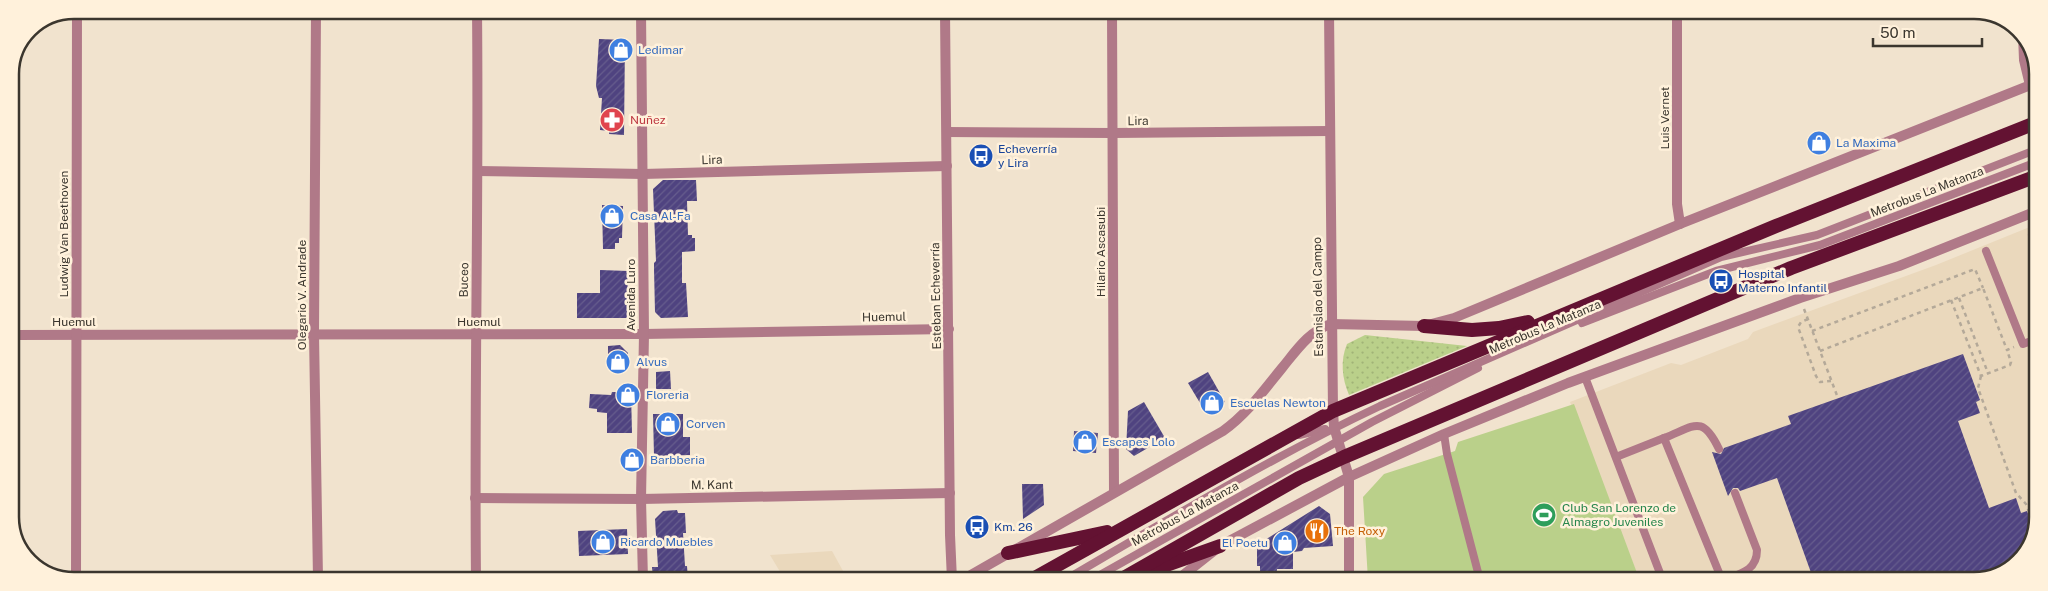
<svg xmlns="http://www.w3.org/2000/svg" width="2048" height="591" font-family="'Public Sans',sans-serif">
  <style>
    .built { fill: #ead8bc }
    .green { fill: #bad08a }
    .park { fill: url(#park-dots) }
    .building { fill: url(#building-hatch) }
    .lines { fill: none; stroke-linecap: round; stroke-linejoin: round }
    .path { stroke: #b4a999; stroke-width: 2.5; stroke-dasharray: 4 4; stroke-linecap: butt }
    .service { stroke: #b07988; stroke-width: 8 }
    .minor { stroke: #b07988; stroke-width: 10 }
    .tertiary { stroke: #b07988; stroke-width: 10 }
    .trunk { stroke: #631232; stroke-width: 14 }
    .labels { text-anchor: middle; stroke-width: 5; stroke-linejoin: round; paint-order: stroke }
    .shop-label { font-size: 12px; fill: #366cbe; stroke: #fff1db; text-anchor: start }
    .street-label { font-size: 12px; fill: #3b362e; stroke: #fff1db }
    .health-label { font-size: 12px; fill: #be3a42; stroke: #fff1db; text-anchor: start }
    .transit-label { font-size: 12px; fill: #164399; stroke: #fff1db; text-anchor: start }
    .leisure-label { font-size: 12px; fill: #27864d; stroke: #fff1db; text-anchor: start }
    .food-label { font-size: 12px; fill: #c56008; stroke: #fff1db; text-anchor: start }
    .rim { fill: none; stroke: #3b362e; stroke-width: 2.5 }
  </style>
  <defs>
    <pattern id="park-dots" width="8" height="8" patternUnits="userSpaceOnUse" patternTransform="scale(1.25)"><rect width="8" height="8" fill="#bad08a"/><path d="M2 2h.1M6 6h.1" fill="none" stroke="#a1b377" stroke-width="1.8" stroke-linecap="round"/></pattern>
    <pattern id="building-hatch" width="6" height="6" patternUnits="userSpaceOnUse" patternTransform="scale(1.25)"><rect width="6" height="6" fill="#4f4380"/><path d="M-1 1l2-2M0 6l6-6M5 7l2-2" fill="none" stroke="#665d8d"/></pattern>
  </defs>
  <rect width="100%" height="100%" fill="#f1e3ce"/>
  <g class="built">
    <polygon points="2037,224 2036,533 2013,568 1974,581 1640,581 1570,402 1671,363 1681,365 1748,339 1753,332 1936,265"/>
    <polygon points="832,551 848,580 785,580 770,555"/>
  </g>
  <polygon class="green" points="1574,404 1640,581 1368,580 1363,497 1384,474 1455,451 1458,442"/>
  <path class="park" d="M1365,335l102,11 -118,49c-7,-16 -9,-35 -2,-51z"/>
  <g class="building">
    <polygon points="599,39 625,40 624,135 609,134 609,131 600,130 602,98 599,98 596,86"/>
    <polygon points="663,180 696,180 697,201 687,201 688,235 692,235 692,238 695,238 695,251 682,252 682,283 686,283 688,317 661,318 655,312 654,269 654,263 656,261 653,189"/>
    <polygon points="602,205 623,206 622,238 619,238 619,243 615,243 615,249 603,249"/>
    <polygon points="600,270 628,271 627,318 577,318 577,293 600,293"/>
    <polygon points="620,345 628,353 628,370 608,370 608,346"/>
    <polygon points="1963,354 1980,400 1976,402 1980,413 1958,421 1989,508 2016,498 2021,513 2027,511 2035,534 2022,554 2008,559 2011,568 1975,581 1973,575 1957,581 1814,581 1777,478 1740,491 1738,488 1733,488 1728,496 1712,452 1721,454 1724,448 1791,424 1788,416"/>
    <polygon points="670,371 671,389 656,389 656,372"/>
    <polygon points="1208,372 1225,402 1206,413 1188,383"/>
    <polygon points="612,392 631,392 632,433 607,433 607,413 597,412 597,409 589,408 590,394 611,395"/>
    <polygon points="1144,402 1165,438 1134,456 1126,449 1128,411"/>
    <polygon points="653,414 683,414 683,437 690,437 690,455 654,456"/>
    <polygon points="1074,431 1098,433 1096,453 1073,451"/>
    <polygon points="1022,484 1043,484 1044,505 1023,519"/>
    <polygon points="1319,506 1330,514 1333,546 1304,548 1302,551 1293,552 1293,569 1277,569 1276,577 1260,577 1260,566 1257,566 1257,545"/>
    <polygon points="677,510 678,513 685,513 686,533 683,533 685,566 687,566 688,580 653,580 652,567 658,567 655,519 663,511"/>
    <polygon points="627,529 628,554 579,556 578,531"/>
  </g>
  <g class="lines">
    <g class="path">
      <polyline points="1959,298 1988,373"/>
      <polyline points="1951,300 1981,376 2010,365 2011,362 2007,350"/>
      <polyline points="1804,309 1838,398"/>
      <polyline points="1808,319 1801,322 1798,327 1816,376 1820,382 1831,381"/>
      <polyline points="1812,331 1975,269 1983,288"/>
      <polyline points="1820,351 1983,288 2007,350 2014,347"/>
      <polyline points="1981,376 1978,388 2016,493 2026,504 2036,530"/>
    </g>
    <g class="service">
      <polyline points="2032,235 2037,248"/>
      <polyline points="1986,251 2023,344 2037,339"/>
      <polyline points="1582,323 1716,271 1820,245 2037,162"/>
      <polyline points="1585,377 1663,581"/>
      <polyline points="1444,434 1447,454 1480,580"/>
      <polyline points="1299,435 1325,429"/>
      <path d="M1664,438c31,-12 38,-24 55,11"/>
      <polyline points="1616,457 1664,438 1722,580"/>
      <path d="M1065,580c104,-61 207,-123 315,-174l341,-149 96,-22 221,-86"/>
      <polyline points="1091,580 1372,422 1478,368"/>
      <path d="M1721,581c17,-7 36,-9 36,-31l-22,-57"/>
    </g>
    <g class="minor">
      <polyline points="316,10 314,334 318,579"/>
      <polyline points="1112,11 1114,492"/>
      <polyline points="1677,12 1677,204 1680,224"/>
      <polyline points="2023,34 2024,60 2030,85"/>
      <polyline points="947,132 1113,133 1330,131"/>
      <polyline points="478,171 643,174 947,166"/>
      <polyline points="10,335 644,334 949,329"/>
      <polyline points="475,498 641,499 950,493"/>
      <polyline points="76,579 77,10"/>
      <path d="M476,579c-2,-189 3,-379 1,-569"/>
    </g>
    <g class="tertiary">
      <polyline points="641,11 644,334 641,499 643,580"/>
      <polyline points="945,11 950,535 952,580"/>
      <polyline points="1329,11 1333,411 1334,427 1349,477 1349,580"/>
      <path d="M962,580l261,-149c24,-17 41,-41 59,-63 14,-17 27,-37 49,-44l93,2 30,-8 226,-94 358,-142"/>
      <polyline points="1177,580 1220,546 1349,477 1444,434 1568,383 1800,298 1899,266 2037,211"/>
    </g>
    <g class="trunk">
      <polyline points="1424,326 1472,330 1499,328 1528,322"/>
      <polyline points="1008,553 1107,532"/>
      <polyline points="1147,572 1220,546"/>
      <polyline points="1031,580 1333,411 1776,226 2038,122"/>
      <polyline points="1120,580 1299,478 1344,457 1791,268 2037,176"/>
    </g>
  </g>
  <defs>
    <symbol id="shop-disc" viewBox="-11 -11 22 22"><circle r="9.5" fill="#3f7fe0" stroke="#fff1db"/><path d="M-5-2.5h2.3a2.7 3.5 0 0 1 5.4 0H5L5.5 6h-11ZM-1.5-2.5h3a1.5 2.3 0 0 0-3 0Z" fill="#fff"/></symbol>
    <symbol id="pharmacy-disc" viewBox="-11 -11 22 22"><circle r="9.5" fill="#e0444e" stroke="#fff1db"/><path d="M-2-6h4v4h4v4h-4v4h-4v-4h-4v-4h4Z" fill="#fff"/></symbol>
    <symbol id="bus-disc" viewBox="-11 -11 22 22"><circle r="9.5" fill="#1a4fb4" stroke="#fff1db"/><path d="M-5-6H5V4H4V6H2V4H-2V6H-4V4H-5ZM-3.5-4V0h7V-4ZM-3.5 1.2v1.5H-2V1.2ZM2 1.2v1.5H3.5V1.2Z" fill="#fff"/></symbol>
    <symbol id="stadium-disc" viewBox="-11 -11 22 22"><circle r="9.5" fill="#2e9e5b" stroke="#fff1db"/><path d="M0-5a6.5 5 0 1 0 0 10a6.5 5 0 1 0 0-10ZM-3.5-1.8h7v3.6h-7Z" fill="#fff"/></symbol>
    <symbol id="restaurant-disc" viewBox="-11 -11 22 22"><circle r="9.5" fill="#e8710a" stroke="#fff1db"/><path d="M-5-6h1v4h1v-4h1v4h1v-4h1v5L-1.5 .5V6h-2V.5L-5-1ZM5-6V6H3V1.5H1.5Q1.5-4 5-6Z" fill="#fff"/></symbol>
  </defs>
  <g fill-rule="evenodd">
    <use href="#shop-disc" x="607" y="36" width="28" height="28"/>
    <use href="#pharmacy-disc" x="598" y="106" width="28" height="28"/>
    <use href="#shop-disc" x="1805" y="129" width="28" height="28"/>
    <use href="#bus-disc" x="967" y="142" width="28" height="28"/>
    <use href="#shop-disc" x="598" y="202" width="28" height="28"/>
    <use href="#bus-disc" x="1707" y="267" width="28" height="28"/>
    <use href="#shop-disc" x="604" y="348" width="28" height="28"/>
    <use href="#shop-disc" x="614" y="381" width="28" height="28"/>
    <use href="#shop-disc" x="1198" y="389" width="28" height="28"/>
    <use href="#shop-disc" x="654" y="410" width="28" height="28"/>
    <use href="#shop-disc" x="1071" y="428" width="28" height="28"/>
    <use href="#shop-disc" x="618" y="446" width="28" height="28"/>
    <use href="#stadium-disc" x="1530" y="501" width="28" height="28"/>
    <use href="#bus-disc" x="963" y="513" width="28" height="28"/>
    <use href="#restaurant-disc" x="1303" y="517" width="28" height="28"/>
    <use href="#shop-disc" x="589" y="528" width="28" height="28"/>
    <use href="#shop-disc" x="1271" y="529" width="28" height="28"/>
  </g>
  <g class="labels">
    <g class="shop-label">
      <text x="638" y="54">Ledimar</text>
      <text x="1836" y="147">La Maxima</text>
      <text x="630" y="220">Casa Al-Fa</text>
      <text x="636" y="366">Alvus</text>
      <text x="646" y="399">Floreria</text>
      <text x="1230" y="407">Escuelas Newton</text>
      <text x="686" y="428">Corven</text>
      <text x="1102" y="446">Escapes Lolo</text>
      <text x="650" y="464">Barbberia</text>
      <text x="620" y="546">Ricardo Muebles</text>
      <text x="1268" y="547" text-anchor="end">El Poetu</text>
    </g>
    <g class="street-label">
      <text transform="translate(1665 118) rotate(-90)" y="4">Luis Vernet</text>
      <text transform="translate(1138 121) rotate(-1)" y="4">Lira</text>
      <text transform="translate(712 160) rotate(-2)" y="4">Lira</text>
      <text transform="translate(1927 192) rotate(-21)" y="4">Metrobus La Matanza</text>
      <text transform="translate(64 234) rotate(-90)" y="4">Ludwig Van Beethoven</text>
      <text transform="translate(1101 252) rotate(-90)" y="4">Hilario Ascasubi</text>
      <text transform="translate(464 280) rotate(-89)" y="4">Buceo</text>
      <text transform="translate(302 295) rotate(-90)" y="4">Olegario V. Andrade</text>
      <text transform="translate(631 295) rotate(-90)" y="4">Avenida Luro</text>
      <text transform="translate(936 296) rotate(-91)" y="4">Esteban Echeverría</text>
      <text transform="translate(1318 297) rotate(-91)" y="4">Estanislao del Campo</text>
      <text transform="translate(884 317) rotate(-1)" y="4">Huemul</text>
      <text x="74" y="326">Huemul</text>
      <text x="479" y="326">Huemul</text>
      <text transform="translate(1545 327) rotate(-23)" y="4">Metrobus La Matanza</text>
      <text transform="translate(712 485) rotate(-1)" y="4">M. Kant</text>
      <text transform="translate(1185 514) rotate(-29)" y="4">Metrobus La Matanza</text>
    </g>
    <g class="health-label">
      <text x="630" y="124">Nuñez</text>
    </g>
    <g class="transit-label">
      <text x="998" y="153">Echeverría<tspan x="998" dy="14">y Lira</tspan></text>
      <text x="1738" y="278">Hospital<tspan x="1738" dy="14">Materno Infantil</tspan></text>
      <text x="994" y="531">Km. 26</text>
    </g>
    <g class="leisure-label">
      <text x="1562" y="512">Club San Lorenzo de<tspan x="1562" dy="14">Almagro Juveniles</tspan></text>
    </g>
    <g class="food-label">
      <text x="1334" y="535">The Roxy</text>
    </g>
  </g>
  <path d="M0 0H2048V591H0ZM74 19H1974A55 55 0 0 1 2029 74V517A55 55 0 0 1 1974 572H74A55 55 0 0 1 19 517V74A55 55 0 0 1 74 19Z" fill="#fff1db" fill-rule="evenodd"/>
  <path class="rim" d="M74 19H1974A55 55 0 0 1 2029 74V517A55 55 0 0 1 1974 572H74A55 55 0 0 1 19 517V74A55 55 0 0 1 74 19Z"/>
  <path d="M1873 38v8h109v-8" fill="none" stroke="#3b362e" stroke-width="2.5"/>
  <text x="1880" y="38" font-size="15" fill="#3b362e" stroke="#fff1db" stroke-width="4" paint-order="stroke">50 m</text>
</svg>
